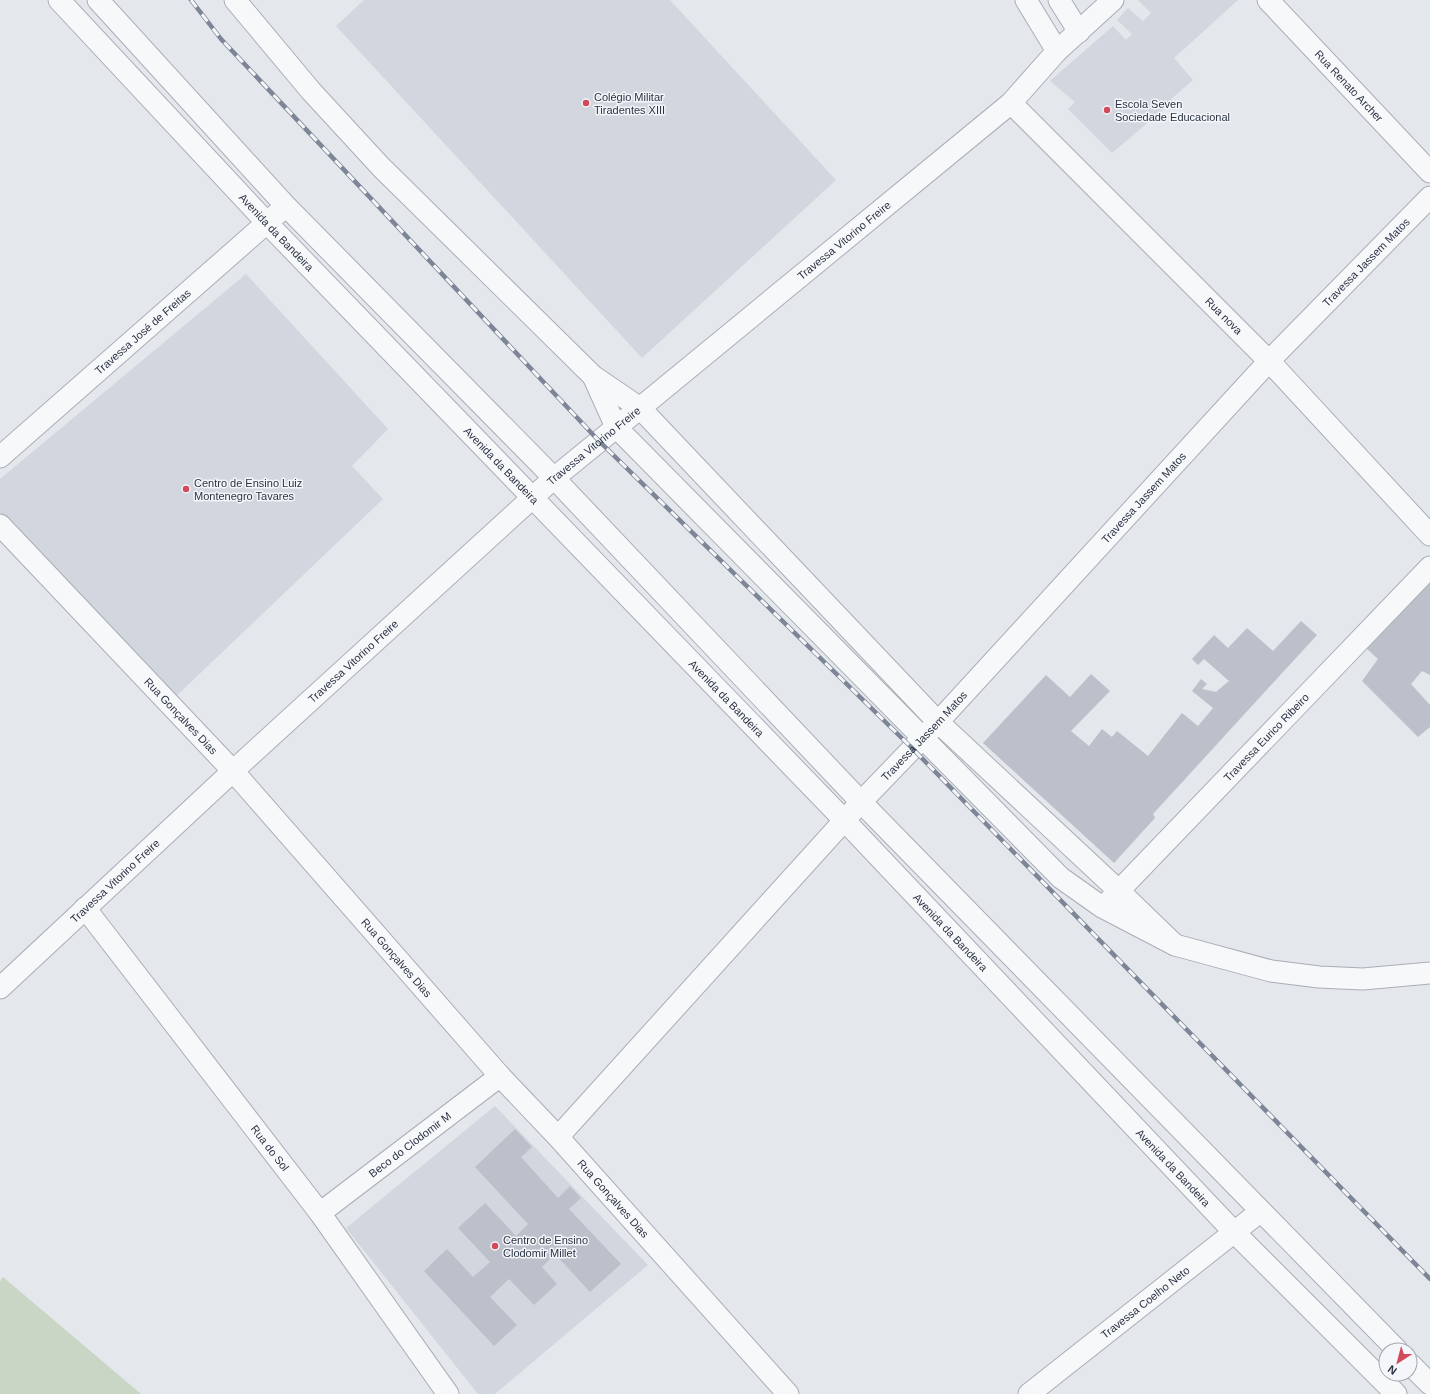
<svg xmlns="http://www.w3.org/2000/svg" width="1430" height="1394" font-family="Arial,sans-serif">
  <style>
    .built { fill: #d2d6de }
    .green { fill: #c9d6c5 }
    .building { fill: #bbc0ca }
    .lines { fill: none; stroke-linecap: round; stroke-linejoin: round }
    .street-casing { stroke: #a9aeb7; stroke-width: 23 }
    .street { stroke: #f7f8fa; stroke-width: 21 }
    .rail-casing { stroke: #7d8696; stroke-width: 4.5 }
    .rail { stroke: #f4f6f9; stroke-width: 3; stroke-dasharray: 9; stroke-linecap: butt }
    .poi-dot { fill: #d1495b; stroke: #f4f6f9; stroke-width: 1.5 }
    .labels { text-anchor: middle; stroke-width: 3; stroke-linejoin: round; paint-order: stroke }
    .street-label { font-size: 11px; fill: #2b3445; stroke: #f4f6f9 }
    .poi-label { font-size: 11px; fill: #2b3445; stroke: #f4f6f9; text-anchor: start }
  </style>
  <rect width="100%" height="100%" fill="#e4e7ec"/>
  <g class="built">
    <polygon points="364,0 670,0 836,180 642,358 336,26"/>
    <polygon points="1138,0 1238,0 1174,58 1193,80 1171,99 1172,102 1112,153 1068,109 1075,102 1050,81 1113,26 1126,40 1132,34 1117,20 1128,8 1143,21 1151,13"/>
    <polygon points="246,274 388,429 352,466 383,499 171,701 0,516 0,479"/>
    <polygon points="495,1106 648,1265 495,1394 478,1394 346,1228"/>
  </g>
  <polygon class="green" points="3,1277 141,1394 0,1394 0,1281"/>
  <g class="building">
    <polygon points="1430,580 1430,675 1422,671 1411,684 1430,705 1430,727 1418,737 1362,681 1378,659 1366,648"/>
    <polygon points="1301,621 1317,635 1153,814 1155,818 1114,863 983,743 1046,675 1070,697 1091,674 1110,691 1071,731 1089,746 1102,729 1112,737 1117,731 1148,756 1182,713 1198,726 1213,708 1192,691 1201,679 1207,684 1202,689 1216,692 1229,681 1204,659 1198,665 1192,659 1214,635 1228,648 1247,628 1273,651"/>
    <polygon points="515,1129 532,1147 521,1157 558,1198 570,1186 581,1198 569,1209 621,1264 590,1292 555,1254 542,1267 557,1284 534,1305 509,1279 490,1297 517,1325 494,1346 424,1271 447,1249 473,1277 490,1262 458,1228 485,1203 516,1236 528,1224 475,1167"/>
  </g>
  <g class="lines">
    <defs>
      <g id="street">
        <path id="s1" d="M59,0l208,223 578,598 389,411 162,162"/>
        <polyline points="98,0 285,205 554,478 861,802 1397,1350"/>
        <polyline points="235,0 311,91 381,167 593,376 640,408 938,722 1119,891 1175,945"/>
        <polyline points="1026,0 1057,51"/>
        <polyline points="1059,0 1079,32"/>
        <path id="s2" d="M1268,0l162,172"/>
        <path id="s3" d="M1011,103l258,258 161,174"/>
        <polyline points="593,376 616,427 1061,878 1102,907 1175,945 1271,971 1319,977 1363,979 1430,973"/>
        <path id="s4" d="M0,457l278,-244"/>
        <path id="s5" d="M0,525l233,246 267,305 58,61 230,257"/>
        <path id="s6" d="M1109,901l321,-334"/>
        <path id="s7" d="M85,908l235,305 128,181"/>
        <path id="s8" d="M0,988l233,-217 321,-293 86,-70 371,-305 46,-52 56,-51"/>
        <path id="s9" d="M558,1137l303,-335 77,-80 331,-361 161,-164"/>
        <path id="s10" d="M320,1213l180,-137"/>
        <polyline points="1410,1364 1430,1384"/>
        <path id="s11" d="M1029,1394l232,-183"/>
      </g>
    </defs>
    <use href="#street" class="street-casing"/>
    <use href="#street" class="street"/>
    <defs>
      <polyline id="rail" points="191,0 221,39 599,441 913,749 1430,1279"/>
    </defs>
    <use href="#rail" class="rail-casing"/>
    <use href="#rail" class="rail"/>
  </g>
  <g class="poi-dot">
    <circle cx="586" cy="103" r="4"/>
    <circle cx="1107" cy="110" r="4"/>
    <circle cx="186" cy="489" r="4"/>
    <circle cx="495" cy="1246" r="4"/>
  </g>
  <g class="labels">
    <g class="street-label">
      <text dy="4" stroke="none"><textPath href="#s2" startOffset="118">Rua Renato Archer</textPath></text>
      <text dy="4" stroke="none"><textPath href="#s1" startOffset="318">Avenida da Bandeira</textPath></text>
      <text dy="4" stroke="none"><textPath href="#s8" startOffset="1128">Travessa Vitorino Freire</textPath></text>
      <text dy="4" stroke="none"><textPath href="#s9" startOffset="1191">Travessa Jassem Matos</textPath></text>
      <text dy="4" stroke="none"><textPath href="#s3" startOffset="301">Rua nova</textPath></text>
      <text dy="4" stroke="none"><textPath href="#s4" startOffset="190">Travessa José de Freitas</textPath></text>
      <text dy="4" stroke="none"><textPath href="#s8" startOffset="804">Travessa Vitorino Freire</textPath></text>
      <text dy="4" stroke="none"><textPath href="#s1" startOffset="642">Avenida da Bandeira</textPath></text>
      <text dy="4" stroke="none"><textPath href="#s9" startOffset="867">Travessa Jassem Matos</textPath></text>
      <text dy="4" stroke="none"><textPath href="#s8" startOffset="481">Travessa Vitorino Freire</textPath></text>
      <text dy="4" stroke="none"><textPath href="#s1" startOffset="966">Avenida da Bandeira</textPath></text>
      <text dy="4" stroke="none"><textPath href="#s5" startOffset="263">Rua Gonçalves Dias</textPath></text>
      <text dy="4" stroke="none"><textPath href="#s9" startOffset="543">Travessa Jassem Matos</textPath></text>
      <text dy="4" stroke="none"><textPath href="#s6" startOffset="227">Travessa Eurico Ribeiro</textPath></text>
      <text dy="4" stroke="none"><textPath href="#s8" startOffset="157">Travessa Vitorino Freire</textPath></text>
      <text dy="4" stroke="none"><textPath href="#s1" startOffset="1290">Avenida da Bandeira</textPath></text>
      <text dy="4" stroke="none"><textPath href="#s5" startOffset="587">Rua Gonçalves Dias</textPath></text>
      <text dy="4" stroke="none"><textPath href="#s10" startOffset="113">Beco do Clodomir M</textPath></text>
      <text dy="4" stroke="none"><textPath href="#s7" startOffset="303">Rua do Sol</textPath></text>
      <text dy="4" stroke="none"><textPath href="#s1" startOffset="1614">Avenida da Bandeira</textPath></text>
      <text dy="4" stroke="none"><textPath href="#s5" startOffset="911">Rua Gonçalves Dias</textPath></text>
      <text dy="4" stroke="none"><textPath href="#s11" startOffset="148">Travessa Coelho Neto</textPath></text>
    </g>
    <g class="poi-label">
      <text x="594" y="101">Colégio Militar<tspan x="594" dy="13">Tiradentes XIII</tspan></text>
      <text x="1115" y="108">Escola Seven<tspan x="1115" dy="13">Sociedade Educacional</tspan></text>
      <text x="194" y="487">Centro de Ensino Luiz<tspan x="194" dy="13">Montenegro Tavares</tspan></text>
      <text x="503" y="1244">Centro de Ensino<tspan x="503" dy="13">Clodomir Millet</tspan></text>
    </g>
  </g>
  <g transform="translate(1398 1362) rotate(216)"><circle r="19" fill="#f4f6f9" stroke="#a4a8b1"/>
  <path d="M0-3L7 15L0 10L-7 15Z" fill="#d1495b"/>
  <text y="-6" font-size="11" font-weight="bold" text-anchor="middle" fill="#2b3445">N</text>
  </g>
</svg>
